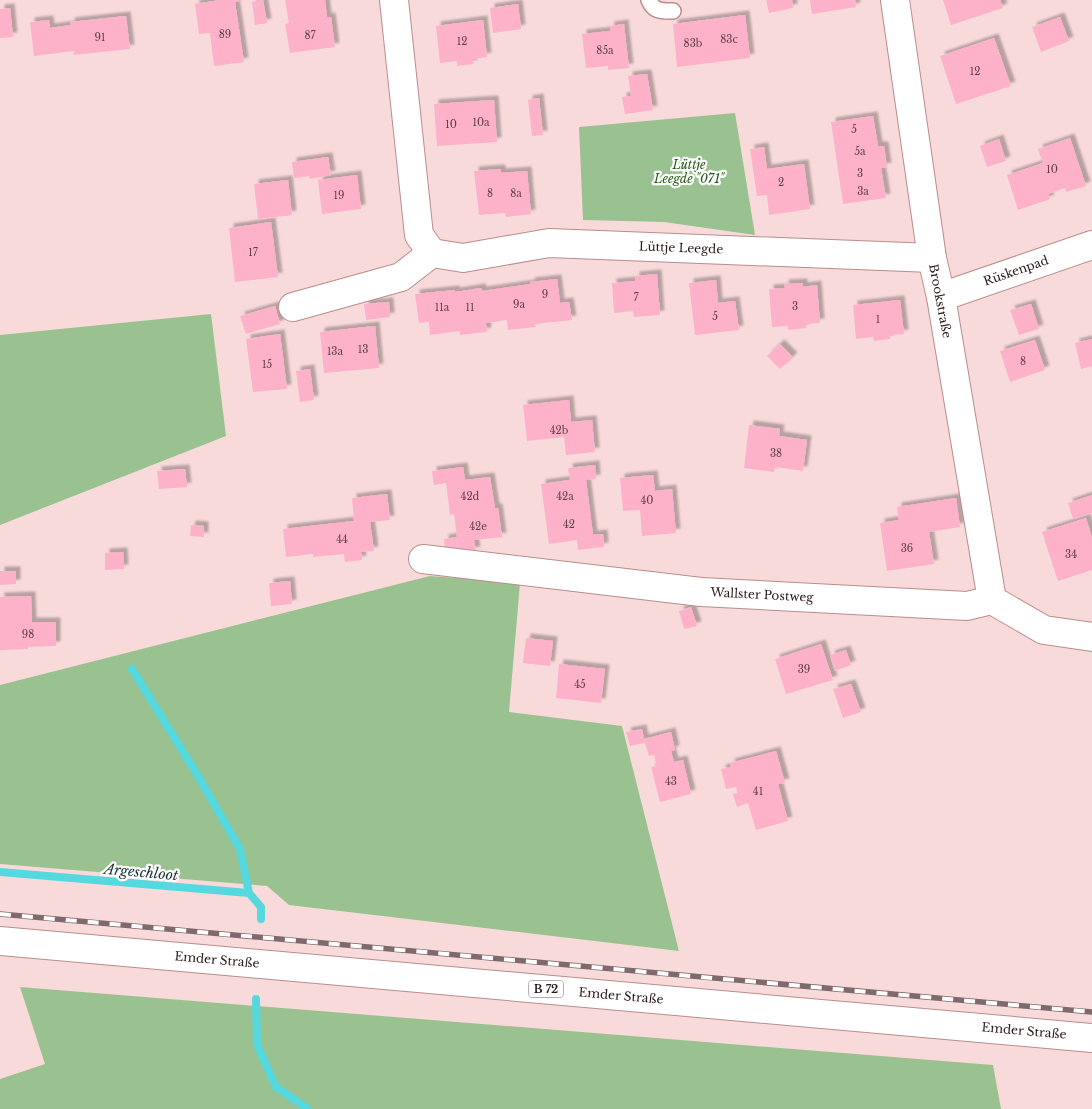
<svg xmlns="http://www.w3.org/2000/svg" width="1092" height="1109" font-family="'Libre Baskerville',serif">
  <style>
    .green { fill: #9ac190 }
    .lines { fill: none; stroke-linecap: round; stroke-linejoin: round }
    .stream { stroke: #55d9df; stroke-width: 8 }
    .building { fill: #fdb2c9; filter: url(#shadow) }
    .lane-casing { stroke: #ba8c8c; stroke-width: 18 }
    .street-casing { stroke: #ba8c8c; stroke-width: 30 }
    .primary-casing { stroke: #ba8c8c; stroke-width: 30 }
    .lane { stroke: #fff; stroke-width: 15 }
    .street { stroke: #fff; stroke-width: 28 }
    .primary { stroke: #fff; stroke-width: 28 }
    .rail-casing { stroke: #806969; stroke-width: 5.5 }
    .rail { stroke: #fff; stroke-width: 4; stroke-dasharray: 11; stroke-linecap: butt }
    .labels { text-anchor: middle; stroke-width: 4.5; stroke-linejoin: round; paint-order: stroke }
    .number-label { font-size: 10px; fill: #5f3e45 }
    .shield { fill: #fff; stroke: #6a5d5e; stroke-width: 1 }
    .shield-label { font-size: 11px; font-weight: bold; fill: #2a1819 }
    .park-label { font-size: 12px; font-style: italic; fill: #21570f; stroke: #fff }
    .street-label { font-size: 12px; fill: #2a1819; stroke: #fff }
    .water-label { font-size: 14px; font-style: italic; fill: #1a3132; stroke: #fff }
  </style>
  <defs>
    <filter id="shadow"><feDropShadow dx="4.5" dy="-4.5" stdDeviation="1" flood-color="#0004"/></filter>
  </defs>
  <rect width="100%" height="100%" fill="#f9dada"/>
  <g class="green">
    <polygon points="735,113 755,235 664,222 583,220 579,127"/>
    <polygon points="211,314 226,436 0,525 0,335"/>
    <polygon points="430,576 520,583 509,712 622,726 679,951 289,905 267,886 0,864 0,685"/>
    <polygon points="20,987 993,1065 1001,1109 0,1109 0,1079 45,1064"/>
  </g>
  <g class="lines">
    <g class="stream">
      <polyline points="132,669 198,776 240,849 249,893"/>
      <polyline points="0,872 249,893 261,907 261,919"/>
      <polyline points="256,999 257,1045 276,1087 308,1109"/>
    </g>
  </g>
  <g class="building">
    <polygon points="220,0 244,0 235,2 244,62 214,66 210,33 199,34 195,4"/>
    <polygon points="263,0 267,23 255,25 252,2"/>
    <polygon points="285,0 325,0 327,18 331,17 335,47 290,53 285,24 289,23"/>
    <polygon points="766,0 792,0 793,8 769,13"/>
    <polygon points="810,0 855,0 856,7 812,14"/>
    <polygon points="943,0 1000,0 1003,8 951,25"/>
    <polygon points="518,4 521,29 493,33 490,8"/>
    <polygon points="10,8 13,37 0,38 0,9"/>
    <polygon points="745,15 750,58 677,67 673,24"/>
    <polygon points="126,16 130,49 74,55 74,51 34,56 30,22 49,20 50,28 71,25 70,22"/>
    <polygon points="1060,17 1069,41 1041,52 1032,27"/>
    <polygon points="483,20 487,57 473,59 473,64 457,66 457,61 440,63 436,26"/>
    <polygon points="624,24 629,68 608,70 608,66 586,68 582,34 610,31 610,26"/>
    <polygon points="994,38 1011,86 956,104 940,56"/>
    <polygon points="647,74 653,110 625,114 622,97 631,96 628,76"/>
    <polygon points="539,98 543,135 532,136 528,100"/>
    <polygon points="494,100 497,142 437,146 434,104"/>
    <polygon points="873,116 878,146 884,146 887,167 881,168 886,198 843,204 831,122"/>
    <polygon points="1070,138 1086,186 1066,192 1065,188 1048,194 1050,199 1018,210 1007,175 1043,163 1038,149"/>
    <polygon points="999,139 1006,161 987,167 980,146"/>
    <polygon points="764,147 767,169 804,164 810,209 769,215 767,195 757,196 750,149"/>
    <polygon points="328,157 331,175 310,179 309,176 294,178 292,162"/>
    <polygon points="501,169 501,173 527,171 531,214 506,217 505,213 479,215 474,171"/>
    <polygon points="357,175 361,209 322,214 318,180"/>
    <polygon points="288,180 292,215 258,219 254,184"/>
    <polygon points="271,222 278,277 235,282 229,228"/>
    <polygon points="657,274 660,315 634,317 633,311 614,313 612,283 635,281 635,276"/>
    <polygon points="557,279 560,303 569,302 572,320 535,324 536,327 508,330 507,320 486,323 487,332 460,335 460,331 430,335 429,322 419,323 415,294 455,290 455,292 481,288 482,291 531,284 530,282"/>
    <polygon points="716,280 718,303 735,301 739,330 695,335 689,283"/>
    <polygon points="803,283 803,287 817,285 820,323 806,324 806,328 788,330 788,326 772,327 769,289 785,288 784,284"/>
    <polygon points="900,300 904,334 890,335 890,339 874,341 873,337 856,339 853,305"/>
    <polygon points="389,302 390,317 366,320 364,304"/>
    <polygon points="1031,304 1039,329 1019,335 1010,310"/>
    <polygon points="275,306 280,324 246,334 240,316"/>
    <polygon points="375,326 379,368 324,373 320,332"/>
    <polygon points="280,334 287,389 253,392 246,339"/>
    <polygon points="1092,339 1092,366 1081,369 1075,343"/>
    <polygon points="1035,340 1045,370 1010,382 1000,351"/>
    <polygon points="780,344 793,357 780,369 767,356"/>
    <polygon points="310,369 314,400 300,402 296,371"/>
    <polygon points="569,400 571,422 592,420 595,452 566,455 564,437 527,441 523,405"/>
    <polygon points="749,425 780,429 779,436 807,440 803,471 775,467 774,472 744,468"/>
    <polygon points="595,465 596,479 586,480 593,535 603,534 604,547 578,550 577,540 549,544 541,484 570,480 568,468"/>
    <polygon points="463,467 465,480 490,477 495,508 498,508 502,537 474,540 476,551 446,555 444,539 457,537 454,514 450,515 446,483 434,485 432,471"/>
    <polygon points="185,469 187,487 159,489 157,471"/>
    <polygon points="653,475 655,491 672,489 676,533 642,536 640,510 623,511 620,478"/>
    <polygon points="387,494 390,520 370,522 374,551 361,552 362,560 345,562 344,554 313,557 313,554 286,557 283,529 354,521 352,498"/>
    <polygon points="1092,495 1092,513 1073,519 1068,503"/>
    <polygon points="956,498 960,527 929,532 934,564 887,571 880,523 899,520 897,507"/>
    <polygon points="1086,518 1092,538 1092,570 1058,581 1042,532"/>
    <polygon points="191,525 204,526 204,537 190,536"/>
    <polygon points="123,552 124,569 105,570 105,553"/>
    <polygon points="0,571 16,571 16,584 0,585"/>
    <polygon points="290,581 292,604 271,606 269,583"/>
    <polygon points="31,596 32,622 56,622 56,646 28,647 28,649 0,650 0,597"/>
    <polygon points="691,607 697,626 684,629 679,611"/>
    <polygon points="526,638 553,641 550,666 523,663"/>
    <polygon points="821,644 833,680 786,694 775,659"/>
    <polygon points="846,650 851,665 835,671 830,655"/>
    <polygon points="559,664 605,669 601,703 556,698"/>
    <polygon points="851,684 861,712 843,718 833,689"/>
    <polygon points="642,729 644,739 671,732 675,750 671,751 674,762 683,760 691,794 660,802 651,767 657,766 654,755 649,756 645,743 630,746 626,732"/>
    <polygon points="776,751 785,783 778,784 788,821 756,830 748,803 737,807 733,794 738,793 736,787 726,789 721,769 731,767 730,763"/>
  </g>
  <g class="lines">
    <defs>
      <path id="lane" d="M649,0c5,12 13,11 24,11"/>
      <g id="street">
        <polyline points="394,0 419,235 432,253 463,258 549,243 932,258"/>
        <polyline points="895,0 932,258 941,297 992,600"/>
        <polyline points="941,297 1092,245"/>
        <polyline points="293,307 401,277 432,253"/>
        <polyline points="423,559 701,592 967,606 992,600 1044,630 1092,637"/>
      </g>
      <polyline id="primary" points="0,941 1092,1038"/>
    </defs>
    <use href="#lane" class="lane-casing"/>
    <use href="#street" class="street-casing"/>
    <use href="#primary" class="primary-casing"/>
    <use href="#lane" class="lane"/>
    <use href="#street" class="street"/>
    <use href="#primary" class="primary"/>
    <defs>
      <polyline id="rail" points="0,914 1092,1012"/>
    </defs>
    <use href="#rail" class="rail-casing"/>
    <use href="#rail" class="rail"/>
  </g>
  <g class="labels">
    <g class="number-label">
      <text x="225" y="38">89</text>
      <text x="310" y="39">87</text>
      <text x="100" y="41">91</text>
      <text x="729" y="43">83c</text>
      <text x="462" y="45">12</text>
      <text x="693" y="47">83b</text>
      <text x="605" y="54">85a</text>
      <text x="975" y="75">12</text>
      <text x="481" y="126">10a</text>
      <text x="451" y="128">10</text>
      <text x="854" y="133">5</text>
      <text x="860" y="155">5a</text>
      <text x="1052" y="173">10</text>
      <text x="860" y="177">3</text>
      <text x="781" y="186">2</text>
      <text x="863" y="195">3a</text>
      <text x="490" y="197">8</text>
      <text x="516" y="197">8a</text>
      <text x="339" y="199">19</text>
      <text x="253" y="256">17</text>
      <text x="545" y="298">9</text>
      <text x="636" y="301">7</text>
      <text x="519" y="308">9a</text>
      <text x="795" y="310">3</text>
      <text x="442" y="311">11a</text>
      <text x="470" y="311">11</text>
      <text x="715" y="320">5</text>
      <text x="878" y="323">1</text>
      <text x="363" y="353">13</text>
      <text x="335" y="355">13a</text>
      <text x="1023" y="365">8</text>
      <text x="267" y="368">15</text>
      <text x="559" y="434">42b</text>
      <text x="776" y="457">38</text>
      <text x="470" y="500">42d</text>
      <text x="565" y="500">42a</text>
      <text x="647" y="504">40</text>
      <text x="569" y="528">42</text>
      <text x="478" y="530">42e</text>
      <text x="342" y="543">44</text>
      <text x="907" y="552">36</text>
      <text x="1071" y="558">34</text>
      <text x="28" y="638">98</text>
      <text x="804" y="673">39</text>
      <text x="580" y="688">45</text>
      <text x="671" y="785">43</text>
      <text x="758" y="795">41</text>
    </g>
    <rect class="shield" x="528.5" y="980.5" width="35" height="17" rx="4"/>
    <g class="shield-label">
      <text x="546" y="993">B 72</text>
    </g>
    <g class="park-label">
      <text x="689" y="169">Lüttje<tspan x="689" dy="14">Leegde "071"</tspan></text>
    </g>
    <g class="street-label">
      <text transform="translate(681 248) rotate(2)" y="4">Lüttje Leegde</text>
      <text transform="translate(1016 271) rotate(-19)" y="4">Rüskenpad</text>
      <text transform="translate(940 301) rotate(79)" y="4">Brookstraße</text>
      <text transform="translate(762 595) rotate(3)" y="4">Wallster Postweg</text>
      <text transform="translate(217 960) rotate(5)" y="4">Emder Straße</text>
      <text transform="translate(621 996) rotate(5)" y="4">Emder Straße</text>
      <text transform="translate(1024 1031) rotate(5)" y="4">Emder Straße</text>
    </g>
    <g class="water-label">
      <text transform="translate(141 872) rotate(5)" y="5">Argeschloot</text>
    </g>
  </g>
</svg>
